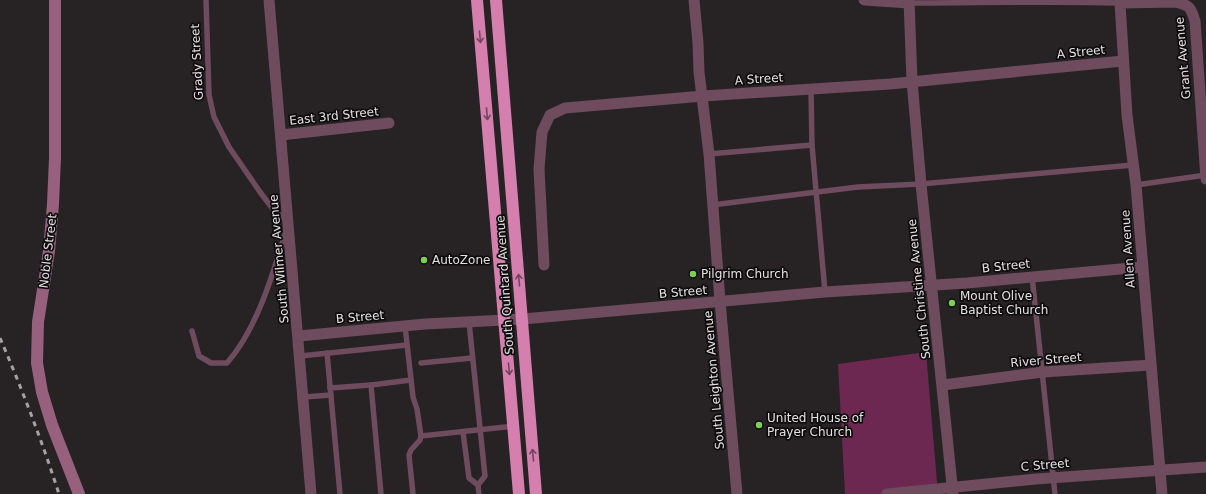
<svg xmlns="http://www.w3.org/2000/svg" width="1206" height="494" font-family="'DejaVu Sans',sans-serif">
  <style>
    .green { fill: #6d2851 }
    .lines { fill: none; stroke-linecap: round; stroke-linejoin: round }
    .lane { stroke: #6e4b5d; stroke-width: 5.5 }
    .street { stroke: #6e4b5d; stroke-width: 11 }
    .secondary { stroke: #97607d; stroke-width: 12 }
    .highway { stroke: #d47fad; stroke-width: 12 }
    .rail { stroke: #a6a2a4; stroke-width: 3; stroke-dasharray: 5 5; stroke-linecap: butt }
    .oneway { stroke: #71465d }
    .poi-dot { fill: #7cd155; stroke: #0e0c0d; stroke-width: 1.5 }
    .labels { text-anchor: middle; stroke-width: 3.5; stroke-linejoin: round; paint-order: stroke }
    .street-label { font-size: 12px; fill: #e4e1e3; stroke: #0e0c0d }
    .poi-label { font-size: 12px; fill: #e4e1e3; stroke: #0e0c0d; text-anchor: start }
  </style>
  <rect width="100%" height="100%" fill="#272224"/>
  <polygon class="green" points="926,352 938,494 845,494 838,364"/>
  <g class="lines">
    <g class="lane">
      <polyline points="206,0 209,95 214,117 229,147 260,192 273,209 287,221"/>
      <path d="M909,3c70,0 140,-2 211,0"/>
      <polyline points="811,89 812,145 825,292"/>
      <polyline points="709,154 812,145"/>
      <polyline points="1136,185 1206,175"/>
      <polyline points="712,205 858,187 921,184 1133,165"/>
      <polyline points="1032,276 1055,494"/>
      <polyline points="469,322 485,476 478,485 479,494"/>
      <polyline points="405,326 413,397 417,409 421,436"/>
      <path d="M192,331l7,25 12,7h16c30,-34 46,-89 59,-132"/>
      <polyline points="327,353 340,494"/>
      <polyline points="300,356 407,345"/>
      <polyline points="421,363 472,358"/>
      <polyline points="330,388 371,385"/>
      <polyline points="304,397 331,395"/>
      <polyline points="463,432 469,478 478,485"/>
      <polyline points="381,494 371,385 411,380"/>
      <polyline points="413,494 409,455 411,450 420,440 421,436 514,426"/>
    </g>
    <g class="street">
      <polyline points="269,0 311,494"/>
      <polyline points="694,0 698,43 699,72 709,154 720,301 737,494"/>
      <polyline points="864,0 909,3"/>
      <polyline points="909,0 912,81 921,184 953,494"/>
      <polyline points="281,135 389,123"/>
      <polyline points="544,265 539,169 542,132 550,115 565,108 703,96 890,84 1123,61"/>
      <polyline points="299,336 425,324 523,319 825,292 967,283 1142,267"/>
      <polyline points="943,385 1043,372 1151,365"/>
      <polyline points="887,494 1036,479 1206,467"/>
      <path d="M1162,494l-26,-309 -9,-70 -7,-112 56,-1c14,3 15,6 19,19l11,158"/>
    </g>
    <polyline class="secondary" points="55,0 55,158 53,204 49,251 38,322 37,363 42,392 52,425 79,494"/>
    <g class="highway">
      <polyline points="477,0 519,494"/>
      <polyline points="496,0 536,494"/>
    </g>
    <path class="rail" d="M0,338c22,51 42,103 59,156"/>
  </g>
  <defs><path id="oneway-shaft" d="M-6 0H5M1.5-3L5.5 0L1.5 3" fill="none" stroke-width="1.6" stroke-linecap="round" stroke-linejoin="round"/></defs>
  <g class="oneway">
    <use href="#oneway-shaft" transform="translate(480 37) rotate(85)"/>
    <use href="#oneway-shaft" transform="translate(487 114) rotate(85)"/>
    <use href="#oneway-shaft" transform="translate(519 280) rotate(-95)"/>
    <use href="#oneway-shaft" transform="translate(509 369) rotate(85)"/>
    <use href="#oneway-shaft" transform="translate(533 455) rotate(-95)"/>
  </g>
  <g class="poi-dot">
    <circle cx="424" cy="260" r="4"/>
    <circle cx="693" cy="274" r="4"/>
    <circle cx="952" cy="303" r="4"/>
    <circle cx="759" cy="425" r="4"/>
  </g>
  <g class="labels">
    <g class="street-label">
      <text transform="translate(1081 52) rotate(-6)" y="4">A Street</text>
      <text transform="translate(1183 58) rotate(-95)" y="4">Grant Avenue</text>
      <text transform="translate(197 62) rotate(-93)" y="4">Grady Street</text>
      <text transform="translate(759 79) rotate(-4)" y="4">A Street</text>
      <text transform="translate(334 116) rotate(-6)" y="4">East 3rd Street</text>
      <text transform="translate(1128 249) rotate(-94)" y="4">Allen Avenue</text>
      <text transform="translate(48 251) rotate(-83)" y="4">Noble Street</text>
      <text transform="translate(279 259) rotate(-95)" y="4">South Wilmer Avenue</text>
      <text transform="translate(1006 266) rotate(-6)" y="4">B Street</text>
      <text transform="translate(505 285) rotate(-94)" y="4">South Quintard Avenue</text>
      <text transform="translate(919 289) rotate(-96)" y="4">South Christine Avenue</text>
      <text transform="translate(683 292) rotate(-5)" y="4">B Street</text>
      <text transform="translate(360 317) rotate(-5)" y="4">B Street</text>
      <text transform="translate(1046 360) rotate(-5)" y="4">River Street</text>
      <text transform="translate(714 380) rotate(-95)" y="4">South Leighton Avenue</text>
      <text transform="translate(1045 465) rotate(-5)" y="4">C Street</text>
    </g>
    <g class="poi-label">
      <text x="432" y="264">AutoZone</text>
      <text x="701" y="278">Pilgrim Church</text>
      <text x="960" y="300">Mount Olive<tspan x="960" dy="14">Baptist Church</tspan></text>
      <text x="767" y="422">United House of<tspan x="767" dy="14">Prayer Church</tspan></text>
    </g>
  </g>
</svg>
